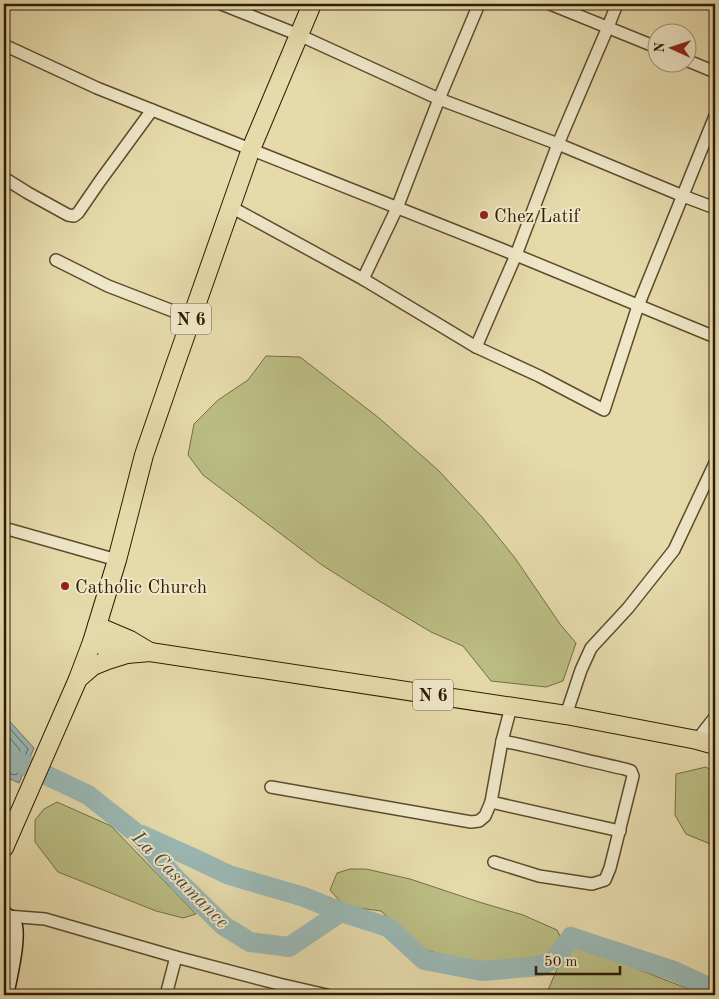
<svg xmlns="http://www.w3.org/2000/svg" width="719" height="999" font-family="'Old Standard TT',serif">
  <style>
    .green { fill: #bbbe84; stroke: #746e44 }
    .water { fill: #9ab8b4; stroke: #6f7a6e }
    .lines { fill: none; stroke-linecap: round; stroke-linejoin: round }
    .shore { stroke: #646a5c; stroke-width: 1 }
    .river { stroke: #9ab8b4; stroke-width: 20 }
    .street-casing { stroke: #5c4c2e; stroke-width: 14 }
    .secondary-casing { stroke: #2e1d04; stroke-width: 19 }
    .primary-casing { stroke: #2e1d04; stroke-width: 20 }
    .street { stroke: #efe7c8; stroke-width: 11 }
    .secondary { stroke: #efe7c8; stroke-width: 16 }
    .primary { stroke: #e6daab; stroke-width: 18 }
    .poi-dot { fill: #8f2418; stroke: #efe7c8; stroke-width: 2 }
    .labels { text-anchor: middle; stroke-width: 4; stroke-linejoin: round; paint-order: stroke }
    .shield { fill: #efe7c8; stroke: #685a3f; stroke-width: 1 }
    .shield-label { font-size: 18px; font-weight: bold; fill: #2e1d04 }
    .poi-label { font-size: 19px; fill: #2e1d04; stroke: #efe7c8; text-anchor: start }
    .water-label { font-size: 20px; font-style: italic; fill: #4e4c39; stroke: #efe7c8 }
  </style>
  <rect width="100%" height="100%" fill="#e6daab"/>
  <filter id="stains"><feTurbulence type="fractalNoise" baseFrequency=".004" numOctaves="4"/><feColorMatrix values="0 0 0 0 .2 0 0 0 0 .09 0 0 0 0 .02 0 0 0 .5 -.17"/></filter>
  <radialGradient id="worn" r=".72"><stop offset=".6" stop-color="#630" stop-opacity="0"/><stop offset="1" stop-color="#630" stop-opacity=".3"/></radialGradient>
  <g class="green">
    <polygon points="266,356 300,357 379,418 438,470 482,517 515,558 560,624 576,643 563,681 546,687 491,681 463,646 431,632 366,593 322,565 203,475 188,455 194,424 218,400 248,380"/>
    <polygon points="706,767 715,773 715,846 686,834 675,815 676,774"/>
    <polygon points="57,802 111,826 196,914 183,918 156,911 58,872 35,842 35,820 44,809"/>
    <polygon points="350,869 366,869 410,879 479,902 523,915 557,930 565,946 549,955 485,966 422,949 381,911 344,906 330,890 337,873"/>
    <polygon points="576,945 681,986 710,995 557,995 548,990 564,953"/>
  </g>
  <polygon class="water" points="4,715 34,748 19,783 4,776"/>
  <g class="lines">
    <g class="shore">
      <polyline points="4,722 28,749 17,774 14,775 4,771"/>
      <polyline points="4,731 20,750 14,766 4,765"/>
    </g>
    <g class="river">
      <polyline points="4,755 88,795 135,832 178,881 224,926 250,942 289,947 341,912 388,927 424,960 482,971 541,966 556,958 571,937 674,971 715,990"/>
      <polyline points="142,835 191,857 229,875 304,897 341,912"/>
    </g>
    <defs>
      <g id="street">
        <polyline points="221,4 299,35 439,99 558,144 683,196 715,208"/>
        <polyline points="550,4 656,47"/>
        <polyline points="4,45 97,88 516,255 715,337"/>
        <polyline points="686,60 715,72"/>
        <polyline points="4,178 28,193 68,215 74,216 78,213 100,181 152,110"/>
        <polyline points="231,207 363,279 476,347 539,376 604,410 638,306 715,116"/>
        <polyline points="56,260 108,286 191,318"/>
        <polyline points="363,279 397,208 439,99 479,4"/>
        <polyline points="476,347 516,255 558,144 608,27 617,4"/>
        <polyline points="4,528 117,560"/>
        <polyline points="566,715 581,670 591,648 628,608 674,550 715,463"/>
        <polyline points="697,740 715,717"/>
        <polyline points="271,787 471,822 479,821 485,816 491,802 502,741 511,707"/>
        <polyline points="491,802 620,831"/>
        <path d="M494,862l45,14 53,8 13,-4 5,-12 23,-92 -2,-5 -6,-2c-41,-9 -82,-20 -123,-28"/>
        <polyline points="7,916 45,919 176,957 279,984 327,995"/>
        <polyline points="166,995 176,957"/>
      </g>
      <path id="secondary" d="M4,915c3,2 7,5 9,8 6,11 -5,58 -8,72"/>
      <g id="primary">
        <polyline points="97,626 130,640 150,652"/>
        <polyline points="92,642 127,654 150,652 566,715 697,740 715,745"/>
        <polyline points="78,679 93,666 108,660 127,654"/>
        <polyline points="4,848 78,679 92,642 117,560 144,455 174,368 251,149 312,4"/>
      </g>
    </defs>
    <use href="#street" class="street-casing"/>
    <use href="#secondary" class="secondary-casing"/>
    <use href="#primary" class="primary-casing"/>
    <use href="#street" class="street"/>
    <use href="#secondary" class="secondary"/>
    <use href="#primary" class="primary"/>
  </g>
  <g class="poi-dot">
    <circle cx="484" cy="215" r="5"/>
    <circle cx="65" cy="586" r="5"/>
  </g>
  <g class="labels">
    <g class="shield">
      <rect x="171" y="303.5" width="40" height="31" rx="4"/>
      <rect x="413" y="679.5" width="40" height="31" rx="4"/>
    </g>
    <g class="shield-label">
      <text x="191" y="325">N 6</text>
      <text x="433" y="701">N 6</text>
    </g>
    <g class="poi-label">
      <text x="494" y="222">Chez Latif</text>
      <text x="75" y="593">Catholic Church</text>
    </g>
    <g class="water-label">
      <text transform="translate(181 879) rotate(45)" y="7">La Casamance</text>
    </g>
  </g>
  <rect width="719" height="999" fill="none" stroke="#e6daab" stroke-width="20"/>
  <rect x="5" y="5" width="709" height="989" fill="none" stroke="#2e1d04" stroke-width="2.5"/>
  <rect x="10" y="10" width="699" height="979" fill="none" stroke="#2e1d04"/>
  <g transform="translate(672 48) rotate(273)"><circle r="24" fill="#efe7c8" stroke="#a2967a"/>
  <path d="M0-4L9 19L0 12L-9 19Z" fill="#8f2418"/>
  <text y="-8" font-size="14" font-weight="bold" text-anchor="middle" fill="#2e1d04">N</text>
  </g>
  <path d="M536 966v8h84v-8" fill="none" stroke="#2e1d04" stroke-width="2.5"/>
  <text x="544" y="966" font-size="15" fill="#2e1d04" stroke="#efe7c8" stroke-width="4" paint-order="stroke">50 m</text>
  <rect width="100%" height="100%" filter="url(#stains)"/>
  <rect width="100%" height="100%" fill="url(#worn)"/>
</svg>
